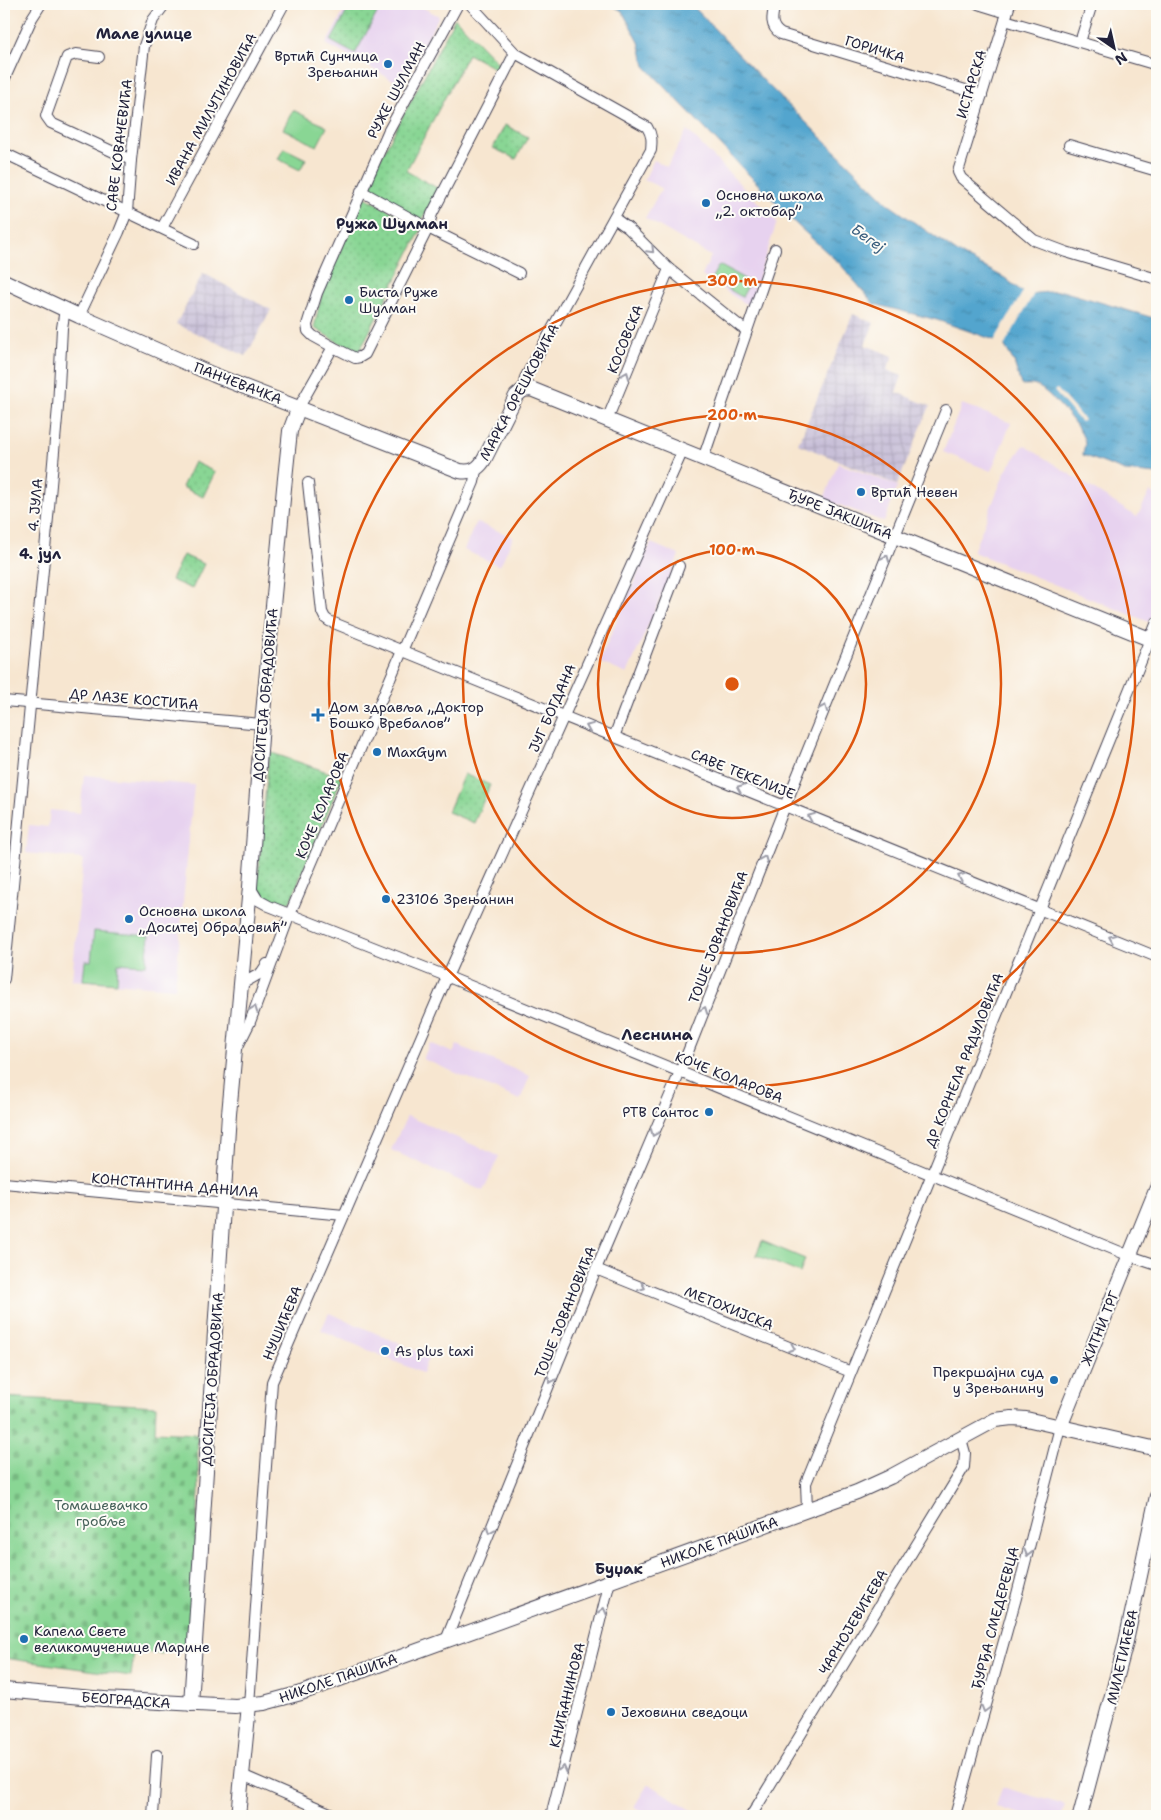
<svg xmlns="http://www.w3.org/2000/svg" width="1161" height="1820" font-family="'Shantell Sans',sans-serif">
  <style>
    .built { fill: #e7d2ef }
    .industrial { fill: url(#industrial-grid) }
    .cemetery { fill: url(#cemetery-stones); stroke: #567c68 }
    .park { fill: url(#park-dots); stroke: #567c68 }
    .pitch { fill: #89d694; stroke: #567c68 }
    .water { fill: url(#water-ripples); stroke: #3a6484 }
    .pier { fill: #f7e6d0 }
    .lines { fill: none; stroke-linecap: round; stroke-linejoin: round }
    .street-casing { stroke: #423f51; stroke-width: 12 }
    .secondary-casing { stroke: #423f51; stroke-width: 16 }
    .street { stroke: #fff; stroke-width: 10 }
    .secondary { stroke: #fff; stroke-width: 14 }
    .oneway { stroke: #9c9ca7 }
    .ring { fill: none; stroke: #de560e; stroke-width: 2.5 }
    .poi-dot { fill: #1f6fb2; stroke: #fdfcf7; stroke-width: 2 }
    .labels { text-anchor: middle; stroke-width: 4; stroke-linejoin: round; paint-order: stroke }
    .street-label { font-size: 14px; fill: #22223b; stroke: #fdfcf7 }
    .poi-label { font-size: 14px; fill: #22223b; stroke: #fdfcf7; text-anchor: start }
    .park-label { font-size: 14px; fill: #46615a; stroke: #fdfcf7 }
    .neighbourhood-label { font-size: 15px; font-weight: bold; fill: #22223b; stroke: #fdfcf7 }
    .water-label { font-size: 15px; font-style: italic; fill: #385d7d; stroke: #fdfcf7 }
    .quarter-label { font-size: 16px; font-weight: bold; fill: #22223b; stroke: #fdfcf7 }
    .centre { fill: #de560e; stroke: #fdfcf7; stroke-width: 2.5 }
    .ring-label { font-size: 15px; text-anchor: middle; font-weight: bold; fill: #de560e; stroke: #fdfcf7; stroke-width: 4; stroke-linejoin: round; paint-order: stroke }
  </style>
  <defs>
    <pattern id="industrial-grid" width="8" height="8" patternUnits="userSpaceOnUse" patternTransform="scale(1.25)"><rect width="8" height="8" fill="#c8bfd8"/><path d="M0 4h8M4 0v8" fill="none" stroke="#aca4ba"/></pattern>
    <pattern id="cemetery-stones" width="16" height="16" patternUnits="userSpaceOnUse" patternTransform="scale(1.25)"><rect width="16" height="16" fill="#89d694"/><path d="M2 7V4a2 2 0 0 1 4 0v3zM10 15v-3a2 2 0 0 1 4 0v3z" fill="#76b780"/></pattern>
    <pattern id="park-dots" width="8" height="8" patternUnits="userSpaceOnUse" patternTransform="scale(1.25)"><rect width="8" height="8" fill="#89d694"/><path d="M2 2h.1M6 6h.1" fill="none" stroke="#76b780" stroke-width="1.8" stroke-linecap="round"/></pattern>
    <pattern id="water-ripples" width="26" height="14" patternUnits="userSpaceOnUse" patternTransform="scale(1.25)"><rect width="26" height="14" fill="#52a5ce"/><path d="M2 4q2-2 4 0t4 0M15 11q2-2 4 0t4 0" fill="none" stroke="#4486a8"/></pattern>
  </defs>
  <rect width="100%" height="100%" fill="#fdfcf7"/>
  <filter id="ink" filterUnits="userSpaceOnUse"><feTurbulence type="fractalNoise" baseFrequency=".02" numOctaves="2"/><feDisplacementMap in="SourceGraphic" scale="10" xChannelSelector="R" yChannelSelector="G"/><feConvolveMatrix kernelMatrix="1 2 1 2 8 2 1 2 1" color-interpolation-filters="sRGB"/></filter>
  <filter id="wash" filterUnits="userSpaceOnUse"><feTurbulence type="fractalNoise" baseFrequency=".0096" numOctaves="4" result="noise"/><feDisplacementMap in="SourceGraphic" scale="20" xChannelSelector="R" yChannelSelector="G"/><feGaussianBlur stdDeviation="1.12" result="paint"/><feColorMatrix in="noise" values="0 0 0 0 0 0 0 0 0 0 0 0 0 0 0 0 0 1.4 0 .05"/><feComposite in="paint" operator="in"/></filter>
  <g filter="url(#wash)">
    <rect width="100%" height="100%" fill="#f7e6d0"/>
    <g class="built">
      <polygon points="348,4 416,4 439,16 402,85 326,44"/>
      <polygon points="687,130 777,222 749,306 702,276 711,256 645,218 662,188 644,180 654,160 667,167"/>
      <polygon points="962,404 1011,423 991,471 943,452"/>
      <polygon points="1024,445 1137,517 1150,492 1157,495 1157,602 1149,622 973,552 1005,472"/>
      <polygon points="838,463 898,486 884,522 824,499"/>
      <polygon points="476,522 513,537 500,566 464,550"/>
      <polygon points="651,543 679,555 627,674 599,662"/>
      <polygon points="84,775 194,785 175,988 72,980 83,859 26,853 29,825 48,827 50,810 80,813"/>
      <polygon points="430,1043 453,1053 457,1045 530,1076 520,1100 423,1059"/>
      <polygon points="407,1116 499,1156 483,1191 391,1150"/>
      <polygon points="329,1313 429,1356 422,1373 321,1330"/>
      <polygon points="648,1784 702,1816 650,1816 634,1807"/>
      <polygon points="1002,1787 1065,1805 1062,1816 1028,1816 996,1807"/>
    </g>
    <g class="industrial">
      <polygon points="203,273 271,310 246,356 176,324"/>
      <polygon points="853,314 874,323 865,345 893,356 887,370 902,376 896,392 930,406 897,485 798,444"/>
    </g>
    <polygon class="cemetery" points="4,1397 156,1406 155,1432 197,1434 199,1492 189,1649 168,1646 162,1654 134,1651 131,1676 4,1658"/>
    <g class="park">
      <polygon points="351,4 360,4 377,13 355,54 331,41"/>
      <polygon points="455,18 499,64 496,69 468,54 406,171 439,189 421,222 363,191"/>
      <polygon points="505,125 528,137 516,159 493,148"/>
      <polygon points="363,196 422,228 358,354 314,328 322,293"/>
      <polygon points="194,462 215,472 203,497 182,487"/>
      <polygon points="183,555 204,564 192,589 171,580"/>
      <path d="M269,752l73,25 -52,125c-13,3 -24,-3 -33,-13z"/>
      <polygon points="464,774 490,785 474,823 448,812"/>
    </g>
    <g class="pitch">
      <polygon points="293,110 327,127 317,146 283,129"/>
      <polygon points="284,148 306,159 300,170 278,159"/>
      <polygon points="719,265 750,282 742,297 711,279"/>
      <polygon points="94,931 149,936 146,965 118,963 117,983 83,980 85,961 91,961"/>
      <polygon points="762,1241 805,1259 800,1273 756,1255"/>
    </g>
    <path class="water" d="M610,4h81l74,78 126,124 67,47 47,25 20,16 37,-3 95,28v155l-32,-3 -42,-16c0,-4 2,-9 2,-12 -1,-13 -36,-52 -48,-57 -6,-2 -11,-1 -16,-1l-7,-23 -11,-19 -66,-23 -63,-16 -33,-39 -45,-41 -151,-158 -6,-24 -17,-31z"/>
    <g class="pier">
      <polygon points="1024,290 1025,291 1036,290 1003,348 1001,346 993,343"/>
      <polygon points="1057,389 1084,420 1081,422 1054,391"/>
    </g>
  </g>
  <g filter="url(#ink)">
    <g class="lines">
      <defs>
        <g id="street">
          <path d="M458,4l-70,128 -71,161 -10,32 1,6 5,5 20,11 22,11 5,-1 5,-3 63,-126 4,-14 83,-161 132,74c5,8 5,13 4,23l-126,228 -2,12"/>
          <polyline points="470,4 515,53"/>
          <path d="M775,4c-3,12 -6,22 6,30l201,61"/>
          <polyline points="978,4 1007,13"/>
          <polyline points="1010,4 958,172 961,178 1034,240 1066,252 1157,279"/>
          <polyline points="1005,20 1157,65"/>
          <polyline points="1080,42 1092,4"/>
          <polyline points="99,57 76,54 67,57 46,116 51,123 131,160"/>
          <polyline points="4,80 32,18 41,4"/>
          <polyline points="1069,145 1157,171"/>
          <polyline points="4,153 194,244"/>
          <polyline points="361,191 428,228 519,273"/>
          <polyline points="614,218 628,228 669,269 741,327 747,330"/>
          <polyline points="162,228 284,4"/>
          <polyline points="79,316 119,232 127,212 131,160 144,46 153,20 165,4"/>
          <polyline points="299,407 333,347"/>
          <polyline points="607,420 669,269"/>
          <polyline points="703,459 775,249"/>
          <polyline points="308,483 322,612 325,618 329,621 1157,957"/>
          <polyline points="4,701 262,724"/>
          <polyline points="614,737 679,566"/>
          <polyline points="250,887 258,900 269,906 441,974 1130,1256 1157,1265"/>
          <polyline points="4,979 49,507 58,407 62,328 65,309"/>
          <polyline points="240,985 261,973 267,964"/>
          <polyline points="237,1048 250,1022 290,914 474,482 476,470"/>
          <polyline points="4,1183 344,1215"/>
          <polyline points="596,1269 851,1372"/>
          <polyline points="807,1510 806,1483 1157,622"/>
          <polyline points="446,1640 596,1269 680,1072 785,806 946,410"/>
          <polyline points="249,1705 272,1382 447,977 683,450"/>
          <polyline points="242,1775 337,1816"/>
          <polyline points="153,1816 157,1755"/>
          <polyline points="551,1816 610,1581"/>
          <polyline points="751,1816 964,1467 965,1453 961,1439"/>
          <polyline points="955,1816 1016,1598 1060,1427"/>
        </g>
        <g id="secondary">
          <path d="M4,281l75,35 135,59 246,96c12,2 19,-2 25,-13l31,-62 7,-6 8,-1 626,253"/>
          <polyline points="1060,1427 1157,1188"/>
          <polyline points="4,1690 104,1699 235,1706 264,1703 301,1693 857,1492 890,1477 995,1420 1012,1418 1026,1419 1157,1449"/>
          <polyline points="191,1704 229,1114 250,887 262,724 284,488 290,431 299,407"/>
          <polyline points="238,1816 249,1705"/>
          <polyline points="1080,1816 1125,1646 1157,1496"/>
        </g>
      </defs>
      <use href="#street" class="street-casing"/>
      <use href="#secondary" class="secondary-casing"/>
      <use href="#street" class="street"/>
      <use href="#secondary" class="secondary"/>
    </g>
    <defs><path id="oneway-chevron" d="M-2-3.5L2.5 0L-2 3.5" fill="none" stroke-width="1.6" stroke-linecap="round" stroke-linejoin="round" transform="scale(1.25)"/></defs>
    <g class="oneway">
      <use href="#oneway-chevron" transform="translate(651 250) rotate(45)"/>
      <use href="#oneway-chevron" transform="translate(626 375) rotate(-68)"/>
      <use href="#oneway-chevron" transform="translate(886 558) rotate(-68)"/>
      <use href="#oneway-chevron" transform="translate(824 708) rotate(-68)"/>
      <use href="#oneway-chevron" transform="translate(589 727) rotate(-158)"/>
      <use href="#oneway-chevron" transform="translate(740 788) rotate(-158)"/>
      <use href="#oneway-chevron" transform="translate(811 817) rotate(-158)"/>
      <use href="#oneway-chevron" transform="translate(764 859) rotate(-68)"/>
      <use href="#oneway-chevron" transform="translate(961 877) rotate(-158)"/>
      <use href="#oneway-chevron" transform="translate(1112 938) rotate(-158)"/>
      <use href="#oneway-chevron" transform="translate(254 1009) rotate(-70)"/>
      <use href="#oneway-chevron" transform="translate(704 1010) rotate(-69)"/>
      <use href="#oneway-chevron" transform="translate(654 1133) rotate(113)"/>
      <use href="#oneway-chevron" transform="translate(642 1287) rotate(22)"/>
      <use href="#oneway-chevron" transform="translate(792 1348) rotate(22)"/>
      <use href="#oneway-chevron" transform="translate(551 1380) rotate(112)"/>
      <use href="#oneway-chevron" transform="translate(490 1530) rotate(112)"/>
      <use href="#oneway-chevron" transform="translate(1028 1553) rotate(104)"/>
      <use href="#oneway-chevron" transform="translate(603 1611) rotate(-76)"/>
      <use href="#oneway-chevron" transform="translate(985 1709) rotate(106)"/>
      <use href="#oneway-chevron" transform="translate(563 1769) rotate(-76)"/>
    </g>
  </g>
  <g class="ring">
    <circle cx="732" cy="684" r="134"/>
    <circle cx="732" cy="684" r="269"/>
    <circle cx="732" cy="684" r="403"/>
  </g>
  <g class="poi-dot">
    <circle cx="388" cy="64" r="5"/>
    <circle cx="706" cy="203" r="5"/>
    <circle cx="349" cy="300" r="5"/>
    <circle cx="861" cy="492" r="5"/>
    <path d="M315.5 707.5h5v5h5v5h-5v5h-5v-5h-5v-5h5z"/>
    <circle cx="377" cy="752" r="5"/>
    <circle cx="386" cy="899" r="5"/>
    <circle cx="129" cy="919" r="5"/>
    <circle cx="709" cy="1112" r="5"/>
    <circle cx="385" cy="1351" r="5"/>
    <circle cx="1054" cy="1380" r="5"/>
    <circle cx="24" cy="1639" r="5"/>
    <circle cx="611" cy="1712" r="5"/>
  </g>
  <g class="labels">
    <g class="street-label">
      <text transform="translate(875 49) rotate(17)" y="5">ГОРИЧКА</text>
      <text transform="translate(971 84) rotate(-73)" y="5">ИСТАРСКА</text>
      <text transform="translate(396 90) rotate(-62)" y="5">РУЖЕ ШУЛМАН</text>
      <text transform="translate(211 109) rotate(-61)" y="5">ИВАНА МИЛУТИНОВИЋА</text>
      <text transform="translate(119 145) rotate(-83)" y="5">САВЕ КОВАЧЕВИЋА</text>
      <text transform="translate(625 339) rotate(-68)" y="5">КОСОВСКА</text>
      <text transform="translate(238 383) rotate(21)" y="5">ПАНЧЕВАЧКА</text>
      <text transform="translate(519 392) rotate(-62)" y="5">МАРКА ОРЕШКОВИЋА</text>
      <text transform="translate(35 505) rotate(-85)" y="5">4. ЈУЛА</text>
      <text transform="translate(840 514) rotate(22)" y="5">ЂУРЕ ЈАКШИЋА</text>
      <text transform="translate(265 695) rotate(-85)" y="5">ДОСИТЕЈА ОБРАДОВИЋА</text>
      <text transform="translate(134 699) rotate(5)" y="5">ДР ЛАЗЕ КОСТИЋА</text>
      <text transform="translate(552 708) rotate(-66)" y="5">ЈУГ БОГДАНА</text>
      <text transform="translate(743 774) rotate(22)" y="5">САВЕ ТЕКЕЛИЈЕ</text>
      <text transform="translate(322 805) rotate(-67)" y="5">КОЧЕ КОЛАРОВА</text>
      <text transform="translate(718 937) rotate(-69)" y="5">ТОШЕ ЈОВАНОВИЋА</text>
      <text transform="translate(964 1060) rotate(-68)" y="5">ДР КОРНЕЛА РАДУЛОВИЋА</text>
      <text transform="translate(729 1077) rotate(22)" y="5">КОЧЕ КОЛАРОВА</text>
      <text transform="translate(175 1185) rotate(5)" y="5">КОНСТАНТИНА ДАНИЛА</text>
      <text transform="translate(729 1308) rotate(22)" y="5">МЕТОХИЈСКА</text>
      <text transform="translate(565 1312) rotate(-68)" y="5">ТОШЕ ЈОВАНОВИЋА</text>
      <text transform="translate(282 1323) rotate(-67)" y="5">НУШИЋЕВА</text>
      <text transform="translate(1100 1328) rotate(-68)" y="5">ЖИТНИ ТРГ</text>
      <text transform="translate(212 1379) rotate(-86)" y="5">ДОСИТЕЈА ОБРАДОВИЋА</text>
      <text transform="translate(719 1542) rotate(-20)" y="5">НИКОЛЕ ПАШИЋА</text>
      <text transform="translate(995 1618) rotate(-75)" y="5">ЂУРЂА СМЕДЕРЕВЦА</text>
      <text transform="translate(853 1622) rotate(-59)" y="5">ЧАРНОЈЕВИЋЕВА</text>
      <text transform="translate(1122 1657) rotate(-77)" y="5">МИЛЕТИЋЕВА</text>
      <text transform="translate(338 1678) rotate(-19)" y="5">НИКОЛЕ ПАШИЋА</text>
      <text transform="translate(567 1695) rotate(-76)" y="5">КНИЋАНИНОВА</text>
      <text transform="translate(126 1700) rotate(4)" y="5">БЕОГРАДСКА</text>
    </g>
    <g class="poi-label">
      <text x="378" y="61" text-anchor="end">Вртић Сунчица<tspan x="378" dy="16">Зрењанин</tspan></text>
      <text x="716" y="200">Основна школа<tspan x="716" dy="16">„2. октобар”</tspan></text>
      <text x="359" y="297">Биста Руже<tspan x="359" dy="16">Шулман</tspan></text>
      <text x="871" y="497">Вртић Невен</text>
      <text x="329" y="712">Дом здравља „Доктор<tspan x="329" dy="16">Бошко Вребалов”</tspan></text>
      <text x="387" y="757">MaxGym</text>
      <text x="396" y="904">23106 Зрењанин</text>
      <text x="139" y="916">Основна школа<tspan x="139" dy="16">„Доситеј Обрадовић”</tspan></text>
      <text x="699" y="1117" text-anchor="end">РТВ Сантос</text>
      <text x="395" y="1356">As plus taxi</text>
      <text x="1044" y="1377" text-anchor="end">Прекршајни суд<tspan x="1044" dy="16">у Зрењанину</tspan></text>
      <text x="34" y="1636">Капела Свете<tspan x="34" dy="16">великомученице Марине</tspan></text>
      <text x="621" y="1717">Јеховини сведоци</text>
    </g>
    <g class="park-label">
      <text x="101" y="1510">Томашевачко<tspan x="101" dy="16">гробље</tspan></text>
    </g>
    <g class="neighbourhood-label">
      <text x="144" y="39">Мале улице</text>
      <text x="392" y="229">Ружа Шулман</text>
      <text x="40" y="559">4. јул</text>
      <text x="619" y="1574">Буџак</text>
    </g>
    <g class="water-label">
      <text transform="translate(868 238) rotate(35)" y="5">Бегеј</text>
    </g>
    <g class="quarter-label">
      <text x="657" y="1040">Леснина</text>
    </g>
  </g>
  <circle cx="732" cy="684" r="8" class="centre"/>
  <g class="ring-label">
    <text x="732" y="286">300 m</text>
    <text x="732" y="420">200 m</text>
    <text x="732" y="555">100 m</text>
  </g>
  <rect width="1161" height="1820" fill="none" stroke="#fdfcf7" stroke-width="20"/>
  <g transform="translate(1114 48) rotate(146)" stroke="#fdfcf7" stroke-width="4" paint-order="stroke">
  <path d="M0-4L9 19L0 12L-9 19Z" fill="#22223b"/>
  <text y="-8" font-size="14" font-weight="bold" text-anchor="middle" fill="#22223b">N</text>
  </g>
</svg>
